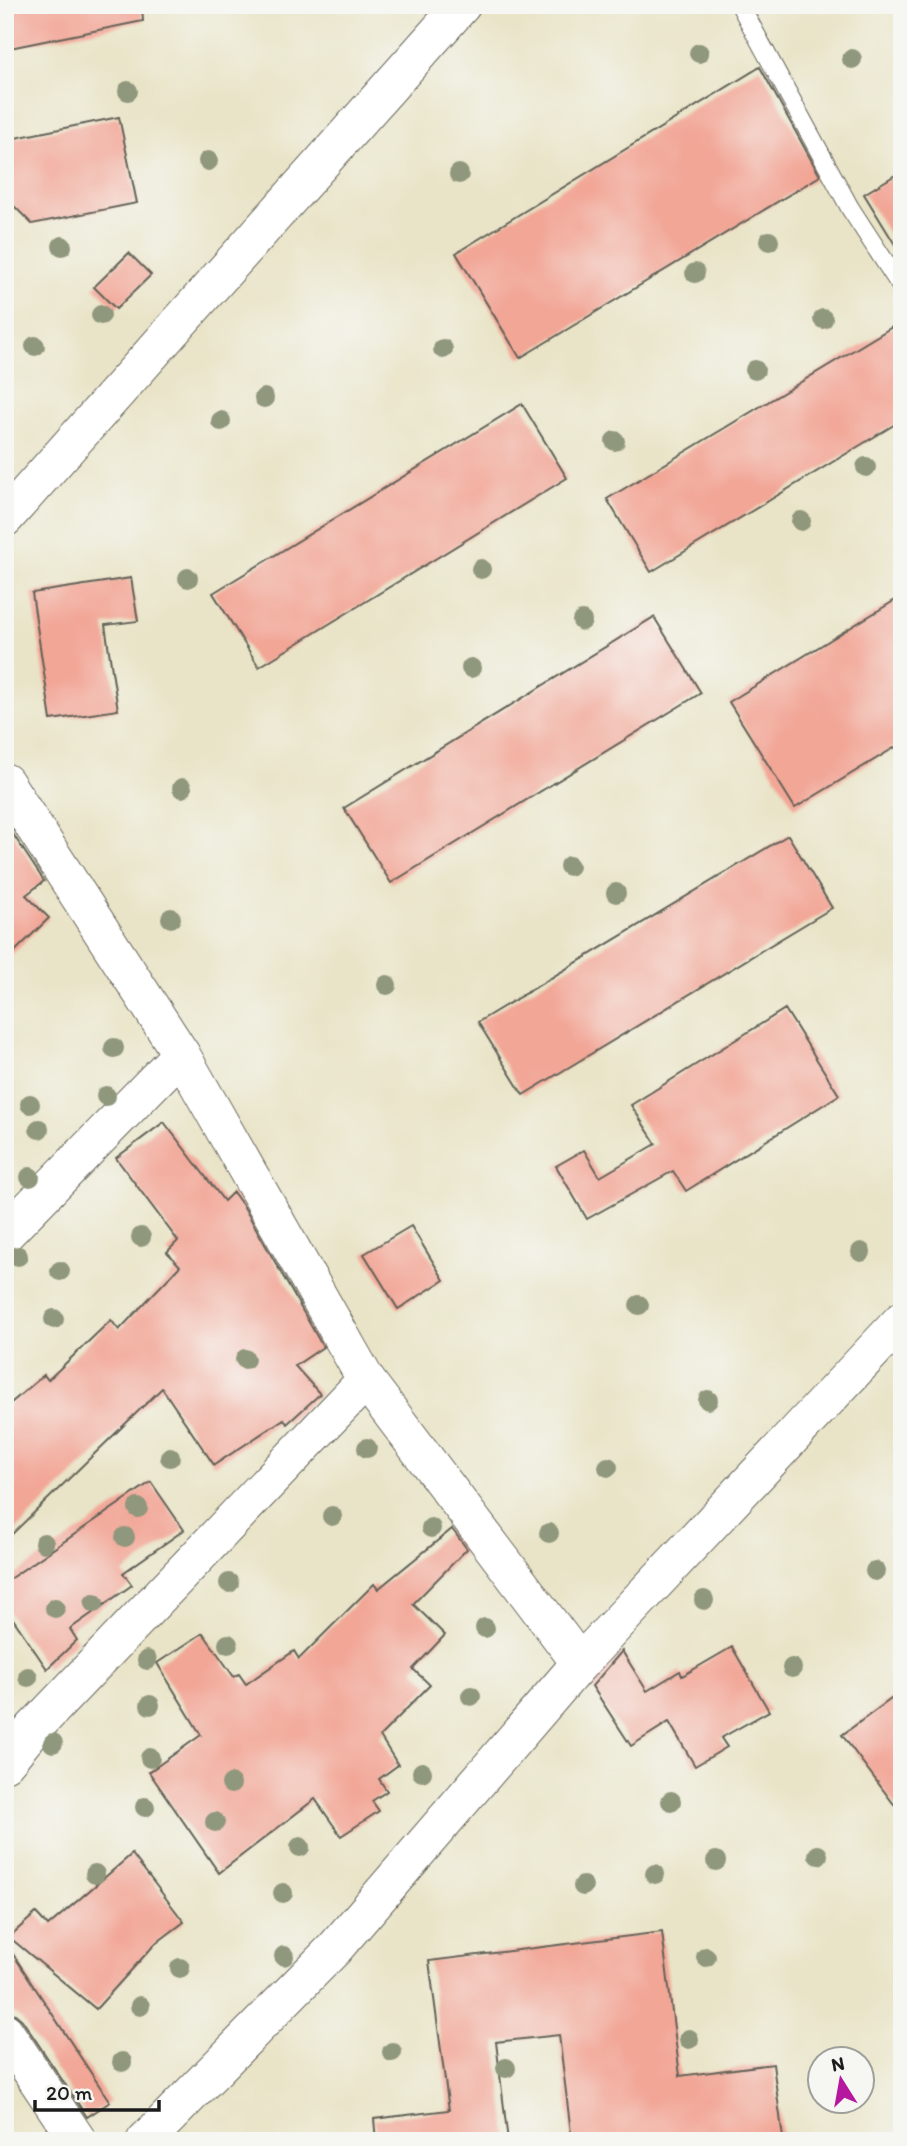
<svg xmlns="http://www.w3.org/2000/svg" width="907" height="2146" font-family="Itim,sans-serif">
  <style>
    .building { fill: #f2a696 }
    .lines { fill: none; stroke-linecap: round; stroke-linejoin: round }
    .service-casing { stroke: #646258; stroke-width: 20 }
    .minor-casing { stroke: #646258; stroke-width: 39 }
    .service { stroke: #fff; stroke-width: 18 }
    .minor { stroke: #fff; stroke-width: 37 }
    .tree { fill: #8f977b }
  </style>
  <rect width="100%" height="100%" fill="#f6f6f2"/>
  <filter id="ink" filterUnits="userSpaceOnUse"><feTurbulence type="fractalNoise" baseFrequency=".0143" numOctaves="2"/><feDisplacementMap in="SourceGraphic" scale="14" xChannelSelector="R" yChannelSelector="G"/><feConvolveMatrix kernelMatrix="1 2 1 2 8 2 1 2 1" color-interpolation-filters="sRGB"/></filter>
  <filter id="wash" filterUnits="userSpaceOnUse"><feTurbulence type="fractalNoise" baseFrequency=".00686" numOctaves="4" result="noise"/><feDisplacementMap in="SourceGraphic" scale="28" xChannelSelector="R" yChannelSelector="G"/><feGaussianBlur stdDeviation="1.57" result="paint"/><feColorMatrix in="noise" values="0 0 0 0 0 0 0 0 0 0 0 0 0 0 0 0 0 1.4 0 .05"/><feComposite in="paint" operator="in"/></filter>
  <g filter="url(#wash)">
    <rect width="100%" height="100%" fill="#e9e4c7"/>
    <g id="blocks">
      <g class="building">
        <polygon points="5,5 142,5 143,21 5,49"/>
        <polygon points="760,67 820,176 520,358 456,253"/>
        <polygon points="119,117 137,203 32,224 5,197 5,140"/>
        <polygon points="902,171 902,256 864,194"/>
        <polygon points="129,253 151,275 116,309 94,287"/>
        <polygon points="902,321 902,420 651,572 607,499"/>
        <polygon points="522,404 567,478 259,667 213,593"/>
        <polygon points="131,578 138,621 105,625 118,710 51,720 32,593"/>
        <polygon points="902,596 902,743 795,808 729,702"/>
        <polygon points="654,617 701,693 391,883 344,808"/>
        <polygon points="5,822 44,881 26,895 49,918 5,961"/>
        <polygon points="788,835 832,908 523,1095 478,1022"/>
        <polygon points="785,1009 839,1095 686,1191 673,1171 587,1219 556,1166 584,1150 600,1177 656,1144 631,1105"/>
        <polygon points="164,1122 224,1201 233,1192 244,1207 323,1347 295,1366 320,1394 287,1424 284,1419 214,1465 162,1388 5,1541 5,1408 44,1375 48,1380 111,1320 119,1330 180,1266 167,1252 178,1241 116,1158"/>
        <polygon points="411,1226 444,1280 398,1309 364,1254"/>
        <polygon points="151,1482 184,1530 123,1573 132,1585 70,1629 77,1640 47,1669 5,1607 5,1582"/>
        <polygon points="452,1529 467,1549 413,1604 445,1635 413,1669 430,1685 380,1736 398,1765 379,1779 387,1791 372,1801 379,1811 341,1836 315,1799 219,1873 149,1772 201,1735 157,1663 203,1633 234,1677 239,1674 246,1684 294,1651 299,1659 374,1584 378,1589"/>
        <polygon points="732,1647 769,1711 721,1738 727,1747 695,1766 669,1722 631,1746 592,1686 622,1651 647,1691 680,1671 682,1676"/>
        <polygon points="902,1691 902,1815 842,1735"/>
        <polygon points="132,1854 184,1922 155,1944 96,2009 9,1937 36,1913 48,1926"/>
        <polygon points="662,1932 680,2076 773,2064 783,2138 572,2141 559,2035 496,2042 508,2141 376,2141 374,2119 449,2110 429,1961"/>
        <polygon points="5,1942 110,2102 87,2117 22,2020 15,2014 5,2011"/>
      </g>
    </g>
  </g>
  <g filter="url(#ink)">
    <use href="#blocks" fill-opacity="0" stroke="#646258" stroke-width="2"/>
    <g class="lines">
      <defs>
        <polyline id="service" points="740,5 850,208 902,288"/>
        <g id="minor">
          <polyline points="5,518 462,5"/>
          <polyline points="5,782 181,1054 366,1380 580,1663"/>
          <polyline points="5,1234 181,1054"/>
          <polyline points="5,1763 33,1729 366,1380"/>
          <polyline points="5,2032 78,2141"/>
          <polyline points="145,2141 334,1949 580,1663 902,1320"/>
        </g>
      </defs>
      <use href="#service" class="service-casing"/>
      <use href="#minor" class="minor-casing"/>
      <use href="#service" class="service"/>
      <use href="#minor" class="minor"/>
    </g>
    <g class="tree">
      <circle cx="699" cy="53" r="10"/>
      <circle cx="852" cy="59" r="10"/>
      <circle cx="128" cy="91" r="10"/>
      <circle cx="208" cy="161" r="10"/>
      <circle cx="459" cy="174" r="10"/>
      <circle cx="769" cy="241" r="10"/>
      <circle cx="62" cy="246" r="10"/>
      <circle cx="695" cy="273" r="10"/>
      <circle cx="101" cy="315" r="10"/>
      <circle cx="823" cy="319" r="10"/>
      <circle cx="35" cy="346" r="10"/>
      <circle cx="443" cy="349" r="10"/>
      <circle cx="755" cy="370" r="10"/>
      <circle cx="264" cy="398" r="10"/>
      <circle cx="221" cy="421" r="10"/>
      <circle cx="615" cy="441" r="10"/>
      <circle cx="866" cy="467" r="10"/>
      <circle cx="801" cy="521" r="10"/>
      <circle cx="481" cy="569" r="10"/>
      <circle cx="188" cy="578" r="10"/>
      <circle cx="582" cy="621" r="10"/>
      <circle cx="471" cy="668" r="10"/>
      <circle cx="182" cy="788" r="10"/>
      <circle cx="569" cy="866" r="10"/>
      <circle cx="616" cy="893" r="10"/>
      <circle cx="171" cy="918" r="10"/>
      <circle cx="387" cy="985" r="10"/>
      <circle cx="114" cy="1048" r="10"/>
      <circle cx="106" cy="1096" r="10"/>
      <circle cx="30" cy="1104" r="10"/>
      <circle cx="39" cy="1129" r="10"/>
      <circle cx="30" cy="1177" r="10"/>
      <circle cx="141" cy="1237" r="10"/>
      <circle cx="861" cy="1252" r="10"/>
      <circle cx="18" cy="1256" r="10"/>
      <circle cx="60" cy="1271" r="10"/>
      <circle cx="639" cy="1305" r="10"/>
      <circle cx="54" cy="1319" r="10"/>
      <circle cx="245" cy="1359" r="10"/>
      <circle cx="708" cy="1400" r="10"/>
      <circle cx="367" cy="1448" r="10"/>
      <circle cx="170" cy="1457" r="10"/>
      <circle cx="608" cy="1467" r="10"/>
      <circle cx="138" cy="1508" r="10"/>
      <circle cx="332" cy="1516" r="10"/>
      <circle cx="431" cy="1528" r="10"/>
      <circle cx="549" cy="1533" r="10"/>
      <circle cx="125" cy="1537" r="10"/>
      <circle cx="44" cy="1543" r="10"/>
      <circle cx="875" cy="1571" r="10"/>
      <circle cx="229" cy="1583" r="10"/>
      <circle cx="704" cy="1600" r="10"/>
      <circle cx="94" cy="1603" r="10"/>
      <circle cx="55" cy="1608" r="10"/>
      <circle cx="485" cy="1628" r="10"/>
      <circle cx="228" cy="1644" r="10"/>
      <circle cx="147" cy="1660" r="10"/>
      <circle cx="792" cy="1668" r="10"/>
      <circle cx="28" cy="1677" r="10"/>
      <circle cx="471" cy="1696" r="10"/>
      <circle cx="150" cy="1705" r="10"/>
      <circle cx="53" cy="1743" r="10"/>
      <circle cx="150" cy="1758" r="10"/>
      <circle cx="422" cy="1772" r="10"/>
      <circle cx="231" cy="1784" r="10"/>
      <circle cx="671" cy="1801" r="10"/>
      <circle cx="145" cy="1807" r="10"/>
      <circle cx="215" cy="1822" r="10"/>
      <circle cx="300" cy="1847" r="10"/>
      <circle cx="818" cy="1855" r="10"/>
      <circle cx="716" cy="1861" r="10"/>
      <circle cx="95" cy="1874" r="10"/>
      <circle cx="655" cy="1874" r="10"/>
      <circle cx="583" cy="1886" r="10"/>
      <circle cx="283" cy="1893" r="10"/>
      <circle cx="284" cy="1956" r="10"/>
      <circle cx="706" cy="1957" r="10"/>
      <circle cx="180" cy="1968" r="10"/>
      <circle cx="140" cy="2006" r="10"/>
      <circle cx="689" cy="2039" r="10"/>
      <circle cx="392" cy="2052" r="10"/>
      <circle cx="122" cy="2062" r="10"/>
      <circle cx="506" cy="2068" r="10"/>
    </g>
  </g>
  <rect width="907" height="2146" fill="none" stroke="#f6f6f2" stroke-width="28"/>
  <g transform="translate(841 2080) rotate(349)"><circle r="33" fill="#f6f6f2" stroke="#9f9f9c" stroke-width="2"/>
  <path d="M0-5L12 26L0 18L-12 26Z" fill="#b5179e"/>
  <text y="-10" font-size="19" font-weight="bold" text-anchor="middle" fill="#1c1c1c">N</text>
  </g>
  <path d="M35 2100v10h124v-10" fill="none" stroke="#1c1c1c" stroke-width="3.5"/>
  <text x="46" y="2100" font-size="21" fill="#1c1c1c" stroke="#f6f6f2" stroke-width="5" paint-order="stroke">20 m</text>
</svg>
